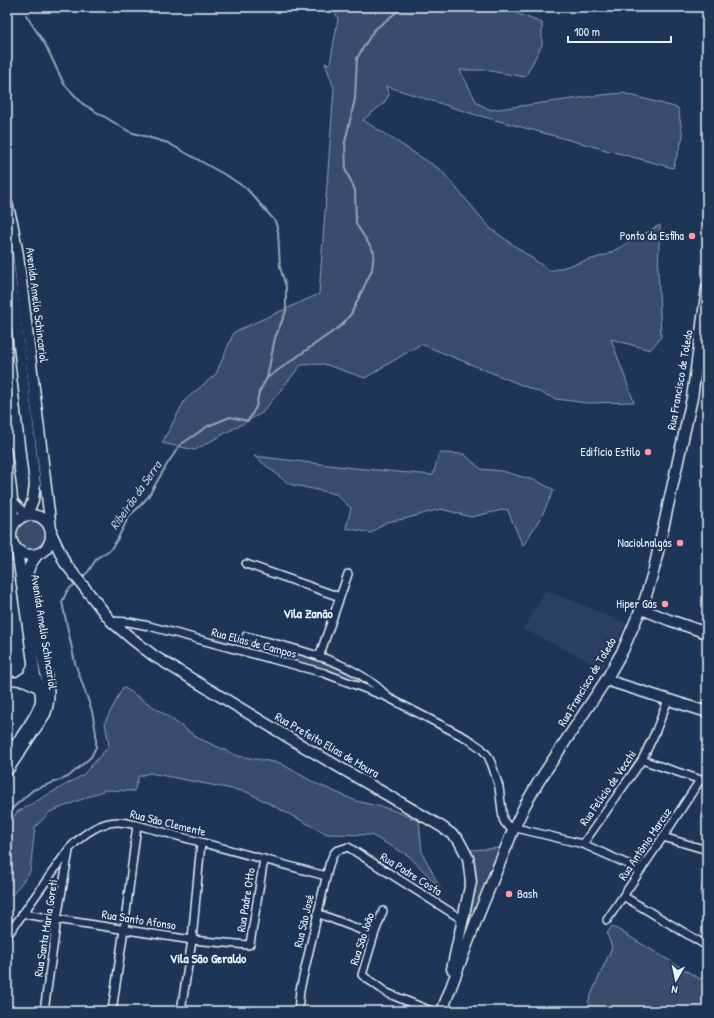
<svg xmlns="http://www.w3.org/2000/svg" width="714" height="1018" font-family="'Patrick Hand',sans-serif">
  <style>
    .built { fill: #2a4162 }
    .green { fill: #374d6c; stroke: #909fb2 }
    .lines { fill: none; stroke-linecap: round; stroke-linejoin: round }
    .stream { stroke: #95a4b5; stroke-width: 2 }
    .street-casing { stroke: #e8f1f8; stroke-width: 10 }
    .secondary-casing { stroke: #e8f1f8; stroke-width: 13 }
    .street { stroke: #1d3557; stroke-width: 7 }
    .secondary { stroke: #1d3557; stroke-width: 10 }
    .poi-dot { fill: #ff9aa2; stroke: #1d3557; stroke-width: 1.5 }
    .labels { text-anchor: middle; stroke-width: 4; stroke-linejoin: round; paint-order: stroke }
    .poi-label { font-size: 12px; fill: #e8f1f8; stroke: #1d3557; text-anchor: end }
    .street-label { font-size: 12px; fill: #e8f1f8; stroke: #1d3557 }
    .water-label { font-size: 13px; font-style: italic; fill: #b7c4d1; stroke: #1d3557 }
    .neighbourhood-label { font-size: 13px; font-weight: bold; fill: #e8f1f8; stroke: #1d3557 }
  </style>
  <rect width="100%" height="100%" fill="#1d3557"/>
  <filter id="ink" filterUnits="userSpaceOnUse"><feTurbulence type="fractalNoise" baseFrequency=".025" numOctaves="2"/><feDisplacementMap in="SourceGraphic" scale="8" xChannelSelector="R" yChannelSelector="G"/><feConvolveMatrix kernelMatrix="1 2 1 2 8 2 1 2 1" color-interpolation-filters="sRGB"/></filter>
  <g filter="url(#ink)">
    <polygon class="built" points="546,590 626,623 603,668 523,629"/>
    <g class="green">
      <polygon points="333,7 500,7 542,23 542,45 525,77 485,70 460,70 477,103 491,110 602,95 623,93 678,108 683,137 673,168 473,114 386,86 389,95 384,103 363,120 441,170 491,229 550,271 606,255 660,225 658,268 661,337 650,350 611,339 634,402 587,403 556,399 421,344 365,378 324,364 301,365 262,413 195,450 162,443 185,400 216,374 234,332 319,294 334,88 325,63 330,64 338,19"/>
      <polygon points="439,453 464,454 481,469 502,471 537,481 554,490 542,515 523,546 507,509 471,517 441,509 404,519 386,522 371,533 346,528 351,508 336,494 289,484 254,456 354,468 433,475"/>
      <circle cx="32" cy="535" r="17"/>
      <polygon points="216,631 316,659 345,670 372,687 330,672 214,639"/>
      <polygon points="123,687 163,713 198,738 238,756 280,763 315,783 356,801 390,809 419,821 422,852 440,888 409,856 371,835 327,834 247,792 150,773 139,776 134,791 105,790 50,812 35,827 30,872 13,894 7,895 7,827 17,812 83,775 109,746 105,722"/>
      <polygon points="500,848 460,951 475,892 476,881 476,873 474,857 471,850"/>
      <polygon points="707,868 707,904 700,894"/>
      <polygon points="612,926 700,979 707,973 707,1011 596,1011 588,1002 612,947 607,934"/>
    </g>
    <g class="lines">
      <g class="stream">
        <polyline points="26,15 46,46 64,84 83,104 130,132 168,143 229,177 247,189 275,221 278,231 280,267 286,287 286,311 275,338 267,378"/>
        <polyline points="81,578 88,572 97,558 110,550 117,540 129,516 139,507 148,497 166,466 180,445 208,426 230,417 248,421 256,407 259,392 267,378 342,325 351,314 372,270 374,252 356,224 355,190 346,171 345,142 355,99 357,58 374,30 403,7"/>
        <polyline points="7,813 33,790 68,777 91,757 96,747 96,733 92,711 75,663 62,602 67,591 77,582"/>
      </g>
      <defs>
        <g id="street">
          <path d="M7,450c3,23 9,51 7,74l-7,4"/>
          <polyline points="13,500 26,515"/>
          <polyline points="7,541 15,547"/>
          <polyline points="246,564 340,597"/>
          <polyline points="111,621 129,622 149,626 324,673 387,697 468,739 481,748 488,756 492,765 499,787 503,819 505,823 508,826 583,844 641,870"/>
          <path d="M246,636c47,13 105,23 140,59"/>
          <polyline points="319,657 348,574"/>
          <polyline points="7,680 24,682 30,679"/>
          <polyline points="18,681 27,675 33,663"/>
          <polyline points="642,760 707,782"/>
          <polyline points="663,837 707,850"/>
          <polyline points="583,844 642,760 655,733 668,700"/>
          <polyline points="623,896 707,946"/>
          <polyline points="383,911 374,935 362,975 387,993 431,1011"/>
          <polyline points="317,913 374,935"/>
          <polyline points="23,914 192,940 248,945 250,944 264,859"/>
          <polyline points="607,920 663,837 700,780"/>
          <path d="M7,936l62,-87c13,-14 29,-27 49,-27 6,0 13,2 19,3l189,51"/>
          <polyline points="44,1011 57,919 69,851"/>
          <polyline points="112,1011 124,929 137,825"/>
          <polyline points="181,1011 192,940 201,843"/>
          <polyline points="298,1011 300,990 329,865 333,855 336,851 348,847 463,920"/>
        </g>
        <g id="secondary">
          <polyline points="7,204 12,222 18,255 51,529"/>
          <polyline points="7,253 15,311 35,484 33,500 27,515"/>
          <circle cx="31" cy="535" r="20"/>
          <polyline points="52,535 65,563 111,621 132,639 154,656 301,745 415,811 442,827 458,839 468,858 471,882 452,969"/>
          <polyline points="642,609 669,620 707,633"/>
          <polyline points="606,680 707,712"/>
          <polyline points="26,681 40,688"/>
          <path d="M7,757c8,-12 33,-43 34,-57 1,-8 -3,-16 -6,-24l-18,-126"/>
          <path d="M7,771l38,-57c4,-10 4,-19 3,-29l-21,-105c0,-12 4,-17 11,-26"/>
          <polyline points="442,1011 476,921 514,828 525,805 539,781 606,680 623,650 645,599 654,569 692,398 707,288"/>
        </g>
      </defs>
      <use href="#street" class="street-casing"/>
      <use href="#secondary" class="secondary-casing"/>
      <use href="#street" class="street"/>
      <use href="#secondary" class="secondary"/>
    </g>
  </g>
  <g class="poi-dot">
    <circle cx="692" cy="236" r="4"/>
    <circle cx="648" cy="452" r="4"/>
    <circle cx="680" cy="543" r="4"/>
    <circle cx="665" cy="604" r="4"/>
    <circle cx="509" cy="894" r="4"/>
  </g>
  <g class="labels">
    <g class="poi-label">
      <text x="684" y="240">Ponto da Esfiha</text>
      <text x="640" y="456">Edifício Estilo</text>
      <text x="672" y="547">Naciolnalgás</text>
      <text x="657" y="608">Hiper Gás</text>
      <text x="517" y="898" text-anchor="start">Bash</text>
    </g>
    <g class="street-label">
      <text transform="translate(37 305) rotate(83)" y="4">Avenida Amelio Schincariol</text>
      <text transform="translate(680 380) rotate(-80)" y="4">Rua Francisco de Toledo</text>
      <text transform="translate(44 632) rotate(81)" y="4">Avenida Amelio Schincariol</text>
      <text transform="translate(254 643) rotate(15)" y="4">Rua Elias de Campos</text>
      <text transform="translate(587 682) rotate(-59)" y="4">Rua Francisco de Toledo</text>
      <text transform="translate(327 745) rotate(30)" y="4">Rua Prefeito Elias de Moura</text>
      <text transform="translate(608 788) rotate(-55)" y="4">Rua Felicio de Vecchi</text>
      <text transform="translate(168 823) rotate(14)" y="4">Rua São Clemente</text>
      <text transform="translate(645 844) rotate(-56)" y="4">Rua Antônio Marcuz</text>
      <text transform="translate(411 874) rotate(32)" y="4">Rua Padre Costa</text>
      <text transform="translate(246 900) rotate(-81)" y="4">Rua Padre Otto</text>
      <text transform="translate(139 920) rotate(9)" y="4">Rua Santo Afonso</text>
      <text transform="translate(304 921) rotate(-77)" y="4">Rua São José</text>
      <text transform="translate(46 928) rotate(-81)" y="4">Rua Santa Maria Goreti</text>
      <text transform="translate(362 939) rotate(-72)" y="4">Rua São João</text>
    </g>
    <g class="water-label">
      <text transform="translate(135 495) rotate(-55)" y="5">Ribeirão da Serra</text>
    </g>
    <g class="neighbourhood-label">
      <text x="308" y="618">Vila Zanão</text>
      <text x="208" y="963">Vila São Geraldo</text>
    </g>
  </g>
  <rect width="714" height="1018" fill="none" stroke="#1d3557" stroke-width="24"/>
  <rect x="12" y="12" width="690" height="994" fill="none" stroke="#e8f1f8" stroke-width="1.5" filter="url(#ink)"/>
  <g transform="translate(676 980) rotate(189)" stroke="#1d3557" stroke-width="3" paint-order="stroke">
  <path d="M0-3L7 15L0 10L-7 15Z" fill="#e8f1f8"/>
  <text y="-6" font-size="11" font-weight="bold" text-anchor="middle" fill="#e8f1f8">N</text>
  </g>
  <path d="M568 36v6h103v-6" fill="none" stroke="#e8f1f8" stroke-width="2"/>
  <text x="574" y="36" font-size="12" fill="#e8f1f8" stroke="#1d3557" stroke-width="3" paint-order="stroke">100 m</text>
</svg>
